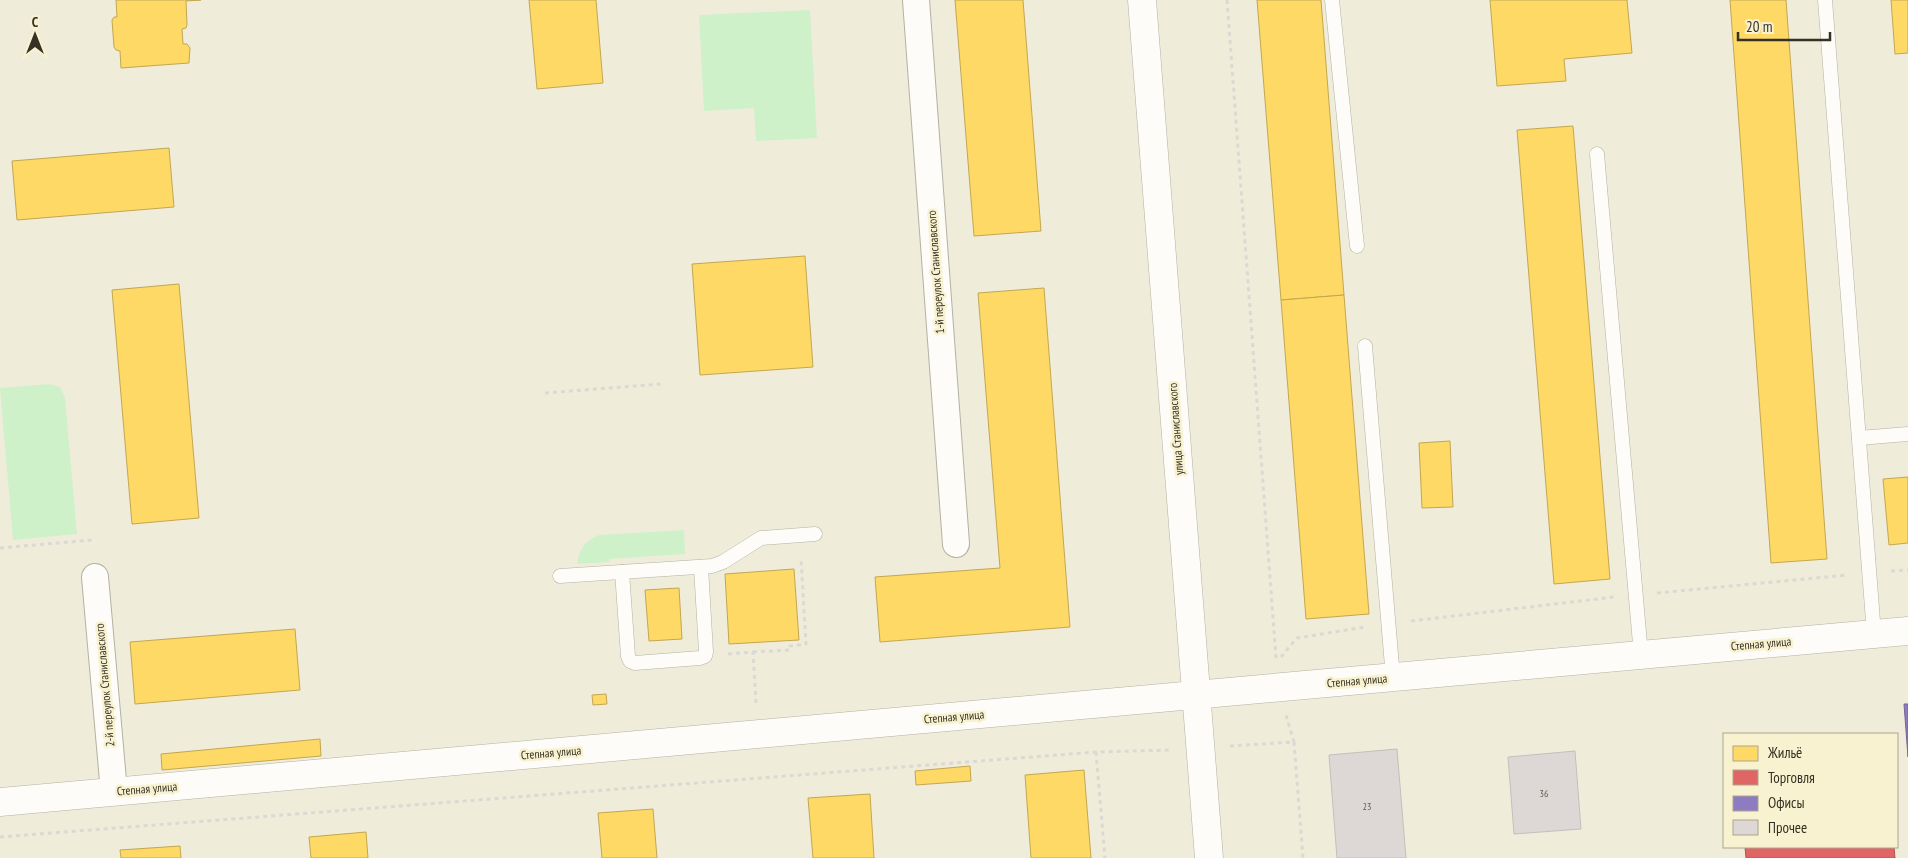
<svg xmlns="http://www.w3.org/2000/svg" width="1908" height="858" font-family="'PT Sans Narrow',sans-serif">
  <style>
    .green { fill: #cef1ca }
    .homes { fill: #ffd966; stroke: #c2a752 }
    .shops { fill: #e06666; stroke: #ad5652 }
    .offices { fill: #8e7cc3; stroke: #736694 }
    .building { fill: #ddd8d6; stroke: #c3bfbc }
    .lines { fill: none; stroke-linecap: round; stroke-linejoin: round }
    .lane-casing { stroke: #b4b1a2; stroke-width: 15 }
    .street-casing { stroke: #b4b1a2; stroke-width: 28 }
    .secondary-casing { stroke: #b4b1a2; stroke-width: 29 }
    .primary-casing { stroke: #b4b1a2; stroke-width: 29 }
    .path { stroke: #dbd9d4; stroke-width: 3; stroke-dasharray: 4 4; stroke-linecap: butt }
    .lane { stroke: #fdfcf9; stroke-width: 14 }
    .street { stroke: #fdfcf9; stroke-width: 26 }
    .secondary { stroke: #fdfcf9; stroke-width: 28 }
    .primary { stroke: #fdfcf9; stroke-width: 28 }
    .labels { text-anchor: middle; stroke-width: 5; stroke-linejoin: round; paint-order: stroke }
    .number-label { font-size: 10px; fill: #5f5c51 }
    .street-label { font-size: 12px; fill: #353225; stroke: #f9f2d1 }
  </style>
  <rect width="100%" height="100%" fill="#f0ecda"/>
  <g class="green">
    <polygon points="810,10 817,138 756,141 754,108 704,111 699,15"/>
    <polygon points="49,384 60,387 65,398 77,534 13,540 0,388"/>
    <path d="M684,530l1,24 -76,5v3l-32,2c2,-15 8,-23 22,-29z"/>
  </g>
  <g class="homes">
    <polygon points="116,0 201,0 186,1 187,25 186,28 182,29 183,44 187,44 190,48 189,63 121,68 120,51 116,50 114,47 112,20 114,17 117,17"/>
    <polygon points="529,0 596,0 603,83 537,89"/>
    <polygon points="955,0 1023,0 1041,231 974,236"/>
    <polygon points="1257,0 1321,0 1344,295 1281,300"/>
    <polygon points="1490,0 1627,0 1632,53 1564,59 1566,81 1497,86"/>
    <polygon points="1730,0 1786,0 1827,559 1771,563"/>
    <polygon points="1891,0 1908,0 1908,53 1895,54"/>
    <polygon points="1573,126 1610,579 1554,584 1517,130"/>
    <polygon points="169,148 174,207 17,220 12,161"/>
    <polygon points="805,256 813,367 700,375 692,264"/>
    <polygon points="179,284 199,518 132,524 112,290"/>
    <polygon points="1044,288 1070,627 880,642 875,577 1000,568 978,293"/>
    <polygon points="1344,295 1369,614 1306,619 1281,300"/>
    <polygon points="1450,441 1453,507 1422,508 1419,443"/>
    <polygon points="1908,477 1908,543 1889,545 1883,479"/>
    <polygon points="794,569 799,640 729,644 725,574"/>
    <polygon points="679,588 682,639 649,641 645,590"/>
    <polygon points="295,629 300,690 135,704 130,642"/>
    <polygon points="606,694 607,704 593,705 592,695"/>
    <polygon points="320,739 321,756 162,770 161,754"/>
    <polygon points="970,766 971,781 916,785 915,771"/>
    <polygon points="1084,770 1091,858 1031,858 1025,775"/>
    <polygon points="870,794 874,858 813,858 808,798"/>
    <polygon points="653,809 657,858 602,858 598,813"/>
    <polygon points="366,832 368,858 311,858 309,837"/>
    <polygon points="180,846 181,858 121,858 120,850"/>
  </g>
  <polygon class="shops" points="1745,847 1894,847 1895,858 1746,858"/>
  <polygon class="offices" points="1904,704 1908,704 1908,757"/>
  <g class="building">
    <polygon points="1397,749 1406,858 1337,858 1329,755"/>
    <polygon points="1575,751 1581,829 1514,834 1508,757"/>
  </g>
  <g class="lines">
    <defs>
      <g id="lane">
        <polyline points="1332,0 1357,246"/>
        <polyline points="1825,0 1874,634"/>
        <polyline points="1597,154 1641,655"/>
        <polyline points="1365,346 1393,678"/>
        <polyline points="1859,438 1908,434"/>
        <polyline points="622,572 628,656 630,661 635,663 700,658 705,656 706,652 701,567"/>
        <polyline points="560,576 712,566 723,562 761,538 815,534"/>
      </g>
      <g id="street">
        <polyline points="916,0 956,544"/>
        <polyline points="95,577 114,792"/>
      </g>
      <polyline id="secondary" points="0,802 1908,631"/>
      <polyline id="primary" points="1142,0 1209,858"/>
    </defs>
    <use href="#lane" class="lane-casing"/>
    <use href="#street" class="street-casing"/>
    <use href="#secondary" class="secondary-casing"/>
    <use href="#primary" class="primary-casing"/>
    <g class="path">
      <polyline points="1227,0 1276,658"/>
      <polyline points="545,393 661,384"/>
      <polyline points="0,548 92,540"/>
      <polyline points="1891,571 1908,570"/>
      <polyline points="1657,593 1848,575"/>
      <polyline points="1411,621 1614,597"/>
      <polyline points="753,652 790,650 790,646 806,644 801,558"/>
      <polyline points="728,654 753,652 756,704"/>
      <polyline points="1281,657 1297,638 1365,627"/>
      <polyline points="1294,742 1303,858"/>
      <polyline points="1230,746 1294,742 1286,715"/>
      <polyline points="1096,752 1105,858"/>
      <polyline points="0,837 1096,752 1172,750"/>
    </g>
    <use href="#lane" class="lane"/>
    <use href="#street" class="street"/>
    <use href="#secondary" class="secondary"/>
    <use href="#primary" class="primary"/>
  </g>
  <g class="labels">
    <g class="number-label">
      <text x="1544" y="797">36</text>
      <text x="1367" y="810">23</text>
    </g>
    <g class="street-label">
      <text transform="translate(936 272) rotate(-94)" y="4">1-й переулок Станиславского</text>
      <text transform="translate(1176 429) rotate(-94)" y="4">улица Станиславского</text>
      <text transform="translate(1761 644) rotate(-5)" y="4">Степная улица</text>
      <text transform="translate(1357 681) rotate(-5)" y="4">Степная улица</text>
      <text transform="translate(105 685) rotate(-95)" y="4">2-й переулок Станиславского</text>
      <text transform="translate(954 717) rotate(-5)" y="4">Степная улица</text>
      <text transform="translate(551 753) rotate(-5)" y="4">Степная улица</text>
      <text transform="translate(147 789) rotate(-5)" y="4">Степная улица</text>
    </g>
  </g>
  <rect x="1723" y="733" width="175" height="115" fill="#f9f2d1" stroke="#aba58c"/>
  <rect x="1733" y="746" width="25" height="15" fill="#ffd966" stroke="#aba58c"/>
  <text x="1768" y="758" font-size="15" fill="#353225">Жильё</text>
  <rect x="1733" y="770" width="25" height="15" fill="#e06666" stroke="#aba58c"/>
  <text x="1768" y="783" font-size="15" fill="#353225">Торговля</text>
  <rect x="1733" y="796" width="25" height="15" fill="#8e7cc3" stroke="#aba58c"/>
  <text x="1768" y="808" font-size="15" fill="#353225">Офисы</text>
  <rect x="1733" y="820" width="25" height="15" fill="#ddd8d6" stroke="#aba58c"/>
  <text x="1768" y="833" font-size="15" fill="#353225">Прочее</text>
  <g transform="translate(35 35)" stroke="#f9f2d1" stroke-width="4" paint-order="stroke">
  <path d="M0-4L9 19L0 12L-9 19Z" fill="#353225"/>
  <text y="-8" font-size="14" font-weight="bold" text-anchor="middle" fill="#353225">С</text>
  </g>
  <path d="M1738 32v8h92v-8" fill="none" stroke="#353225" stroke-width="2.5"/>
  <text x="1746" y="32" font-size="15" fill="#353225" stroke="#f9f2d1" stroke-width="4" paint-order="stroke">20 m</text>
</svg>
